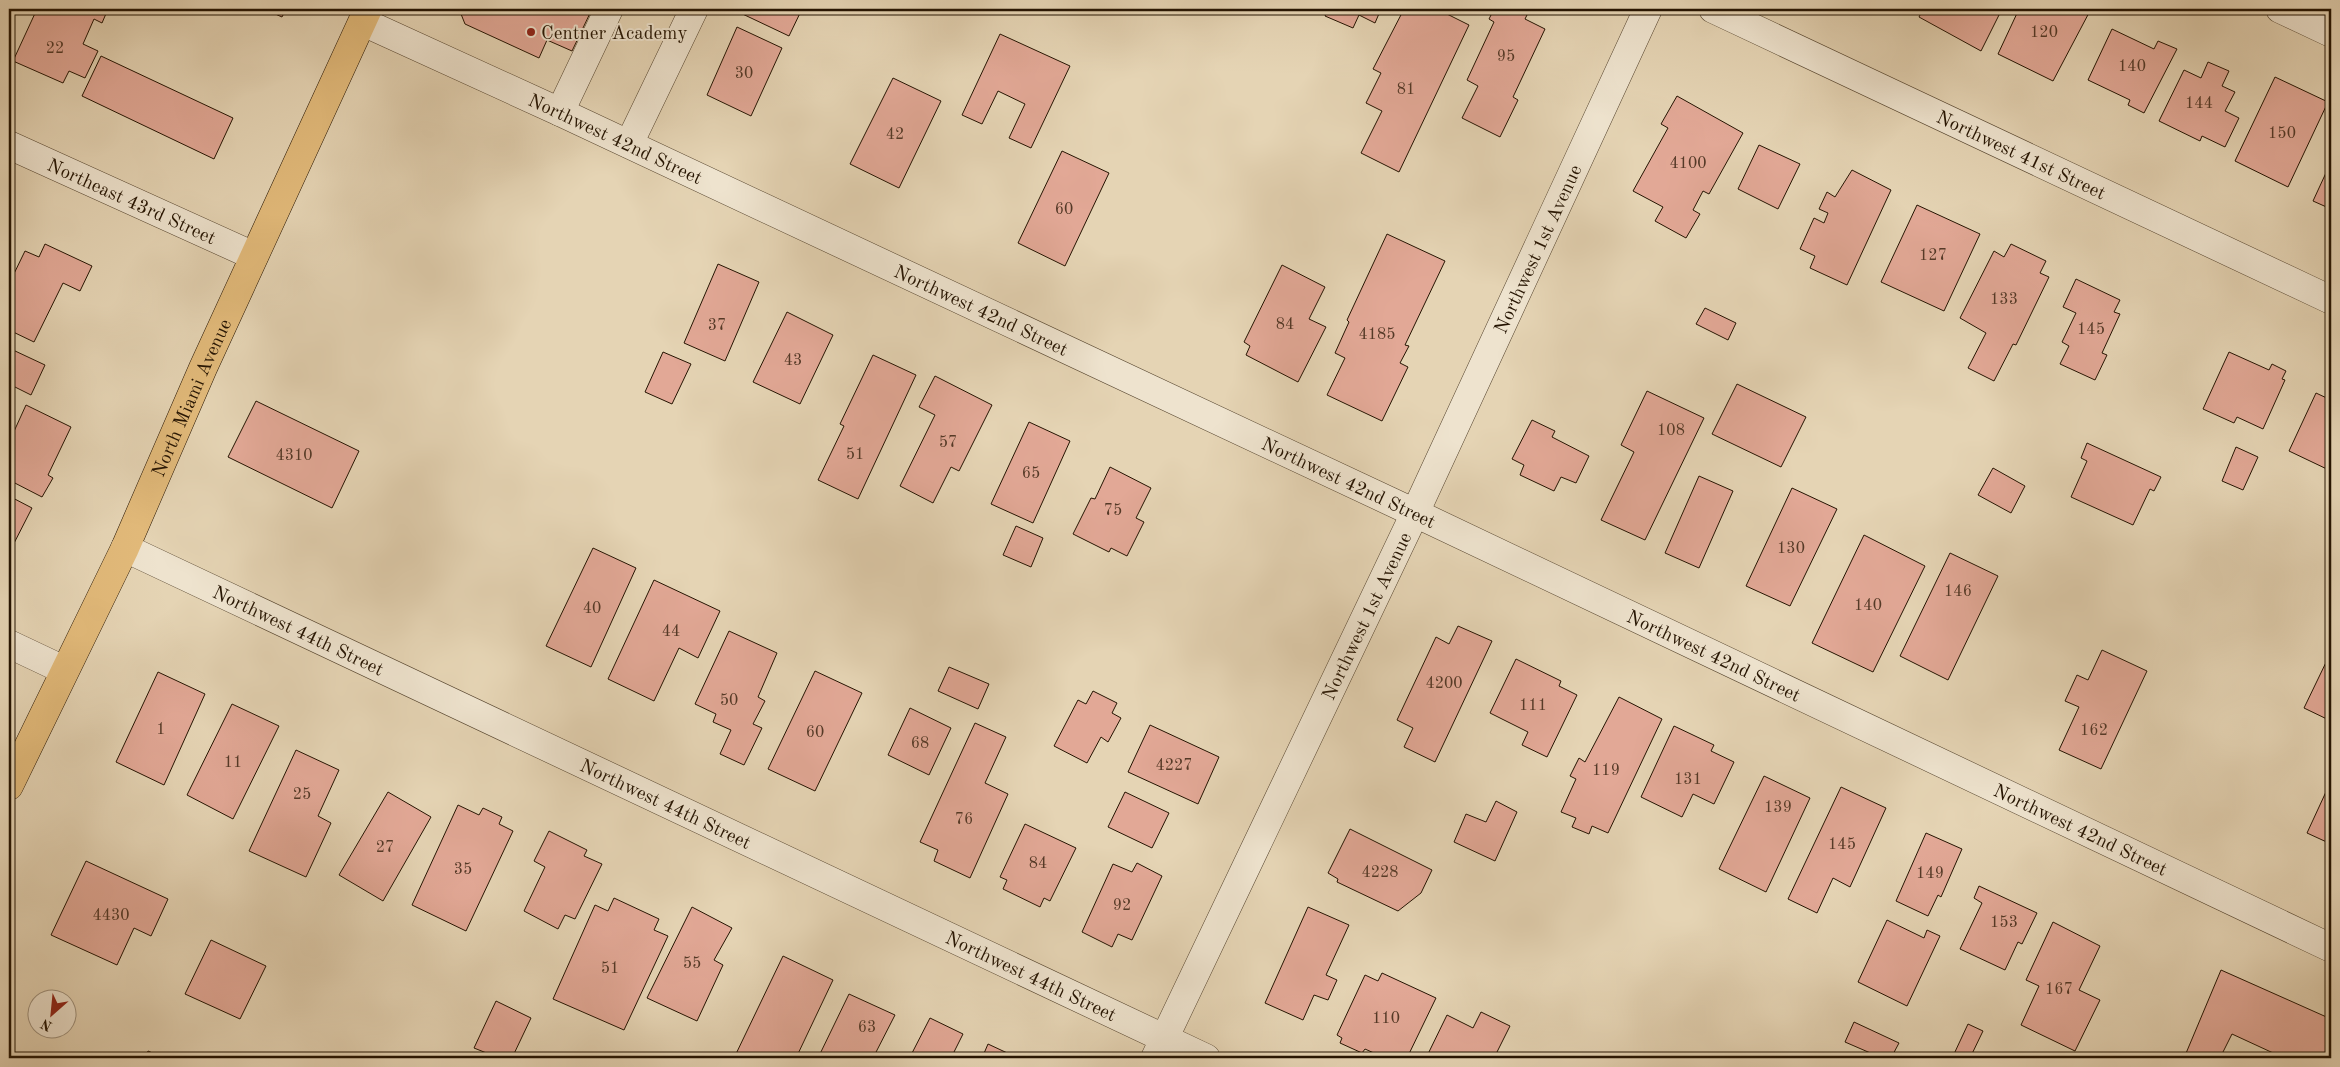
<svg xmlns="http://www.w3.org/2000/svg" width="2340" height="1067" font-family="'Old Standard TT',serif">
  <style>
    .building { fill: #e2a896; stroke: #251402 }
    .lines { fill: none; stroke-linecap: round; stroke-linejoin: round }
    .minor-casing { stroke: #55442e; stroke-width: 29 }
    .major-casing { stroke: #251402; stroke-width: 29 }
    .minor { stroke: #eee3ce; stroke-width: 28 }
    .major { stroke: #e2ba7a; stroke-width: 28 }
    .poi-dot { fill: #8f2418; stroke: #eee3ce; stroke-width: 2 }
    .labels { text-anchor: middle; stroke-width: 4; stroke-linejoin: round; paint-order: stroke }
    .number-label { font-size: 16px; fill: #543927 }
    .poi-label { font-size: 19px; fill: #251402; stroke: #eee3ce; text-anchor: start }
    .street-label { font-size: 19px; fill: #251402; stroke: #eee3ce }
  </style>
  <rect width="100%" height="100%" fill="#e5d4b4"/>
  <filter id="stains"><feTurbulence type="fractalNoise" baseFrequency=".004" numOctaves="4"/><feColorMatrix values="0 0 0 0 .2 0 0 0 0 .09 0 0 0 0 .02 0 0 0 .5 -.17"/></filter>
  <radialGradient id="worn" r=".72"><stop offset=".6" stop-color="#630" stop-opacity="0"/><stop offset="1" stop-color="#630" stop-opacity=".3"/></radialGradient>
  <g class="building">
    <polygon points="9,9 17,9 9,27"/>
    <polygon points="37,9 51,9 64,14 67,9 108,9 102,23 94,19 83,44 98,51 85,78 69,71 63,83 13,61"/>
    <polygon points="264,9 286,9 282,17"/>
    <polygon points="459,9 592,9 572,51 547,40 539,58 465,24"/>
    <polygon points="732,9 802,9 789,36"/>
    <polygon points="1328,9 1381,9 1375,23 1359,15 1353,28 1325,16"/>
    <polygon points="1404,9 1437,9 1469,25 1399,172 1361,153 1382,111 1366,103 1381,73 1373,69"/>
    <polygon points="1494,9 1524,9 1529,11 1525,19 1545,29 1513,97 1518,100 1500,137 1462,118 1478,86 1467,80 1494,22 1489,19"/>
    <polygon points="1923,9 2002,9 1981,51 1919,17"/>
    <polygon points="2019,9 2091,9 2053,81 1998,54"/>
    <polygon points="737,27 782,48 751,116 707,95"/>
    <polygon points="2112,29 2154,49 2158,41 2177,49 2144,113 2128,105 2130,100 2088,80"/>
    <polygon points="1000,34 1070,66 1031,148 1009,138 1025,104 998,91 982,124 962,115"/>
    <polygon points="101,56 233,118 214,159 82,96"/>
    <polygon points="2208,62 2229,71 2222,86 2235,92 2225,111 2239,118 2225,147 2202,136 2200,141 2159,121 2184,70 2201,78"/>
    <polygon points="2275,77 2328,102 2288,187 2235,161"/>
    <polygon points="893,78 941,101 899,188 850,164"/>
    <polygon points="1677,96 1743,133 1709,194 1703,191 1693,210 1700,214 1686,238 1655,221 1663,207 1633,191 1668,128 1661,124"/>
    <polygon points="1759,145 1800,164 1778,209 1738,189"/>
    <polygon points="1062,151 1109,173 1065,266 1018,243"/>
    <polygon points="2331,162 2331,209 2313,201"/>
    <polygon points="1852,170 1891,190 1847,285 1810,268 1815,256 1800,249 1814,218 1824,223 1828,213 1819,209 1827,192 1835,197"/>
    <polygon points="1917,205 1980,234 1944,311 1881,282"/>
    <polygon points="1387,234 1445,261 1405,345 1409,346 1400,363 1408,367 1382,421 1327,395 1345,358 1335,353 1349,322 1347,320"/>
    <polygon points="45,244 92,266 80,291 63,283 34,342 9,330 9,284 25,251 39,257"/>
    <polygon points="2011,244 2046,261 2040,273 2049,277 2016,345 2013,344 1994,381 1968,368 1986,333 1960,318 1994,251 2004,257"/>
    <polygon points="718,264 759,282 725,361 684,343"/>
    <polygon points="1282,265 1325,287 1309,319 1326,327 1298,382 1246,355 1250,346 1244,342"/>
    <polygon points="2076,279 2120,300 2114,312 2120,314 2102,353 2107,355 2095,380 2060,364 2069,346 2062,342 2076,313 2063,307"/>
    <polygon points="1705,308 1736,323 1728,340 1696,324"/>
    <polygon points="787,312 833,335 800,404 753,382"/>
    <polygon points="13,350 45,365 31,395 9,384 9,358"/>
    <polygon points="663,352 691,364 672,404 645,392"/>
    <polygon points="2229,352 2269,370 2272,364 2286,371 2282,379 2285,380 2263,429 2237,417 2234,423 2203,409"/>
    <polygon points="873,355 916,375 858,499 818,480 844,426 840,424"/>
    <polygon points="935,376 992,405 959,471 951,467 933,503 900,486 935,415 919,407"/>
    <polygon points="1737,384 1806,417 1781,467 1712,434"/>
    <polygon points="1647,391 1704,418 1645,540 1601,520 1634,452 1621,445"/>
    <polygon points="2316,393 2331,400 2331,471 2289,451"/>
    <polygon points="256,401 359,451 332,508 228,457"/>
    <polygon points="26,405 71,427 48,475 53,478 42,497 9,480 12,472 9,471 9,437 11,438"/>
    <polygon points="1532,420 1555,431 1552,437 1589,456 1576,483 1561,477 1554,491 1520,475 1524,465 1512,459"/>
    <polygon points="1029,422 1070,441 1033,523 991,504"/>
    <polygon points="2087,443 2161,477 2154,491 2150,489 2133,525 2071,497 2087,461 2081,458"/>
    <polygon points="2236,447 2258,457 2243,490 2222,481"/>
    <polygon points="1110,467 1151,488 1136,518 1144,522 1127,556 1111,548 1109,552 1073,534 1091,498 1095,499"/>
    <polygon points="1993,468 2025,486 2011,513 1978,495"/>
    <polygon points="1699,476 1733,491 1699,568 1665,553"/>
    <polygon points="1792,488 1837,509 1790,606 1746,586"/>
    <polygon points="9,496 32,508 9,553"/>
    <polygon points="1016,526 1043,538 1031,567 1003,555"/>
    <polygon points="1864,535 1925,566 1873,672 1812,643"/>
    <polygon points="593,548 636,568 591,667 546,646"/>
    <polygon points="1950,553 1998,576 1948,680 1900,656"/>
    <polygon points="654,580 720,611 698,658 679,648 654,701 608,679"/>
    <polygon points="1458,626 1492,641 1435,762 1404,747 1413,728 1397,720 1436,637 1449,644"/>
    <polygon points="729,631 777,653 758,697 765,701 753,724 762,728 744,765 720,754 731,730 713,722 716,714 695,704"/>
    <polygon points="2102,650 2147,671 2101,769 2059,750 2079,707 2065,701 2077,675 2088,680"/>
    <polygon points="2331,652 2331,721 2304,708"/>
    <polygon points="1516,659 1561,681 1559,686 1577,695 1547,757 1522,745 1528,732 1490,713"/>
    <polygon points="949,667 989,684 978,709 938,691"/>
    <polygon points="815,671 862,693 815,791 768,769"/>
    <polygon points="158,672 205,694 164,785 116,762"/>
    <polygon points="1093,691 1117,703 1112,713 1121,718 1108,742 1101,737 1087,763 1054,746 1078,700 1086,704"/>
    <polygon points="1619,697 1662,719 1608,833 1592,826 1589,834 1572,827 1576,818 1561,812 1576,779 1570,776 1579,758 1585,762"/>
    <polygon points="232,704 279,726 233,819 187,795"/>
    <polygon points="910,708 951,728 929,775 888,755"/>
    <polygon points="975,723 1006,737 985,783 1008,794 970,878 934,861 938,850 920,842"/>
    <polygon points="1150,725 1219,757 1198,804 1128,772"/>
    <polygon points="1674,726 1714,745 1711,751 1734,762 1714,804 1693,794 1682,817 1641,797"/>
    <polygon points="296,750 339,770 318,816 331,823 306,877 249,851"/>
    <polygon points="1764,776 1810,798 1766,892 1719,869"/>
    <polygon points="2331,781 2331,844 2307,833"/>
    <polygon points="1841,787 1886,808 1850,887 1833,878 1817,913 1788,899"/>
    <polygon points="388,792 431,817 383,901 339,875"/>
    <polygon points="1125,792 1169,813 1152,848 1108,827"/>
    <polygon points="1496,801 1517,812 1495,861 1454,842 1466,814 1486,822"/>
    <polygon points="458,805 479,815 483,808 502,817 499,824 513,831 466,931 412,905"/>
    <polygon points="1025,824 1076,848 1050,901 1044,898 1040,907 1003,889 1007,880 1000,877"/>
    <polygon points="1350,829 1432,870 1421,893 1398,911 1337,882 1338,879 1328,873"/>
    <polygon points="549,831 587,850 584,856 602,864 575,919 565,915 558,929 524,911 545,867 534,861"/>
    <polygon points="1926,833 1962,849 1941,897 1938,895 1928,916 1896,901"/>
    <polygon points="86,861 168,899 151,936 134,928 117,965 51,935"/>
    <polygon points="1137,863 1162,876 1132,940 1118,934 1112,947 1082,932 1113,864 1132,872"/>
    <polygon points="1979,886 2037,913 2022,944 2018,942 2005,970 1960,949 1982,903 1974,898"/>
    <polygon points="614,898 659,919 654,930 668,936 624,1030 553,999 595,905 608,911"/>
    <polygon points="692,907 732,928 714,960 723,965 697,1021 647,998"/>
    <polygon points="1308,907 1349,925 1326,975 1337,980 1328,1000 1314,995 1303,1020 1265,1003"/>
    <polygon points="1887,920 1924,938 1927,930 1940,936 1907,1006 1858,982"/>
    <polygon points="2053,922 2100,946 2079,990 2100,1000 2075,1051 2021,1025 2039,986 2026,980"/>
    <polygon points="211,940 266,966 240,1019 185,994"/>
    <polygon points="783,956 833,980 796,1058 734,1058"/>
    <polygon points="2221,970 2331,1019 2331,1058 2284,1058 2232,1034 2220,1058 2184,1058"/>
    <polygon points="1382,973 1436,998 1407,1058 1385,1058 1365,1049 1362,1053 1340,1043 1342,1038 1337,1035 1365,975 1378,981"/>
    <polygon points="849,994 895,1015 873,1058 818,1058"/>
    <polygon points="496,1001 531,1018 512,1058 499,1058 474,1048"/>
    <polygon points="1481,1012 1510,1026 1494,1058 1427,1056 1447,1015 1473,1028"/>
    <polygon points="930,1018 963,1034 951,1058 904,1058 905,1055 910,1057"/>
    <polygon points="1854,1022 1899,1043 1891,1058 1882,1058 1845,1042"/>
    <polygon points="1968,1024 1983,1031 1970,1058 1964,1058 1954,1054"/>
    <polygon points="988,1044 1018,1058 982,1058"/>
    <polygon points="148,1051 164,1058 145,1058"/>
  </g>
  <g class="lines">
    <defs>
      <g id="minor">
        <path id="s1" d="M1713,9l618,291"/>
        <polyline points="2280,9 2331,33"/>
        <path id="s2" d="M363,22l197,90 855,401 916,435"/>
        <polyline points="560,112 609,9"/>
        <polyline points="629,144 694,9"/>
        <path id="s3" d="M9,145l245,111"/>
        <path id="s4" d="M125,548l1081,510"/>
        <polyline points="9,644 64,670"/>
        <path id="s5" d="M1155,1058l260,-545 233,-504"/>
      </g>
      <g id="major">
        <path id="s6" d="M9,786l116,-238 78,-180 165,-359"/>
      </g>
    </defs>
    <use href="#minor" class="minor-casing"/>
    <use href="#major" class="major-casing"/>
    <use href="#minor" class="minor"/>
    <use href="#major" class="major"/>
  </g>
  <circle class="poi-dot" cx="531" cy="32" r="5"/>
  <g class="labels">
    <g class="number-label">
      <text x="2044" y="37">120</text>
      <text x="55" y="53">22</text>
      <text x="1506" y="61">95</text>
      <text x="2132" y="71">140</text>
      <text x="744" y="78">30</text>
      <text x="1406" y="94">81</text>
      <text x="2199" y="108">144</text>
      <text x="2282" y="138">150</text>
      <text x="895" y="139">42</text>
      <text x="1688" y="168">4100</text>
      <text x="1064" y="214">60</text>
      <text x="1933" y="260">127</text>
      <text x="2004" y="304">133</text>
      <text x="1285" y="329">84</text>
      <text x="717" y="330">37</text>
      <text x="2091" y="334">145</text>
      <text x="1377" y="339">4185</text>
      <text x="793" y="365">43</text>
      <text x="1671" y="435">108</text>
      <text x="948" y="447">57</text>
      <text x="855" y="459">51</text>
      <text x="294" y="460">4310</text>
      <text x="1031" y="478">65</text>
      <text x="1113" y="515">75</text>
      <text x="1791" y="553">130</text>
      <text x="1958" y="596">146</text>
      <text x="1868" y="610">140</text>
      <text x="592" y="613">40</text>
      <text x="671" y="636">44</text>
      <text x="1444" y="688">4200</text>
      <text x="729" y="705">50</text>
      <text x="1533" y="710">111</text>
      <text x="161" y="734">1</text>
      <text x="2094" y="735">162</text>
      <text x="815" y="737">60</text>
      <text x="920" y="748">68</text>
      <text x="233" y="767">11</text>
      <text x="1174" y="770">4227</text>
      <text x="1606" y="775">119</text>
      <text x="1688" y="784">131</text>
      <text x="302" y="799">25</text>
      <text x="1778" y="812">139</text>
      <text x="964" y="824">76</text>
      <text x="1842" y="849">145</text>
      <text x="385" y="852">27</text>
      <text x="1038" y="868">84</text>
      <text x="463" y="874">35</text>
      <text x="1380" y="877">4228</text>
      <text x="1930" y="878">149</text>
      <text x="1122" y="910">92</text>
      <text x="111" y="920">4430</text>
      <text x="2004" y="927">153</text>
      <text x="692" y="968">55</text>
      <text x="610" y="973">51</text>
      <text x="2059" y="994">167</text>
      <text x="1386" y="1023">110</text>
      <text x="867" y="1032">63</text>
    </g>
    <g class="poi-label">
      <text x="541" y="39">Centner Academy</text>
    </g>
    <g class="street-label">
      <text dy="7" stroke="none"><textPath href="#s2" startOffset="278">Northwest 42nd Street</textPath></text>
      <text dy="7" stroke="none"><textPath href="#s1" startOffset="341">Northwest 41st Street</textPath></text>
      <text dy="7" stroke="none"><textPath href="#s3" startOffset="135">Northeast 43rd Street</textPath></text>
      <text dy="7" stroke="none"><textPath href="#s5" startOffset="895">Northwest 1st Avenue</textPath></text>
      <text dy="7" stroke="none"><textPath href="#s2" startOffset="682">Northwest 42nd Street</textPath></text>
      <text dy="7" stroke="none"><textPath href="#s6" startOffset="429">North Miami Avenue</textPath></text>
      <text dy="7" stroke="none"><textPath href="#s2" startOffset="1088">Northwest 42nd Street</textPath></text>
      <text dy="7" stroke="none"><textPath href="#s5" startOffset="490">Northwest 1st Avenue</textPath></text>
      <text dy="7" stroke="none"><textPath href="#s4" startOffset="192">Northwest 44th Street</textPath></text>
      <text dy="7" stroke="none"><textPath href="#s2" startOffset="1492">Northwest 42nd Street</textPath></text>
      <text dy="7" stroke="none"><textPath href="#s4" startOffset="598">Northwest 44th Street</textPath></text>
      <text dy="7" stroke="none"><textPath href="#s2" startOffset="1898">Northwest 42nd Street</textPath></text>
      <text dy="7" stroke="none"><textPath href="#s4" startOffset="1002">Northwest 44th Street</textPath></text>
    </g>
  </g>
  <rect width="2340" height="1067" fill="none" stroke="#e5d4b4" stroke-width="30"/>
  <rect x="10" y="10" width="2320" height="1047" fill="none" stroke="#251402" stroke-width="2.5"/>
  <rect x="15" y="15" width="2310" height="1037" fill="none" stroke="#251402"/>
  <g transform="translate(52 1014) rotate(207)"><circle r="24" fill="#eee3ce" stroke="#9e907c"/>
  <path d="M0-4L9 19L0 12L-9 19Z" fill="#8f2418"/>
  <text y="-8" font-size="14" font-weight="bold" text-anchor="middle" fill="#251402">N</text>
  </g>
  <rect width="100%" height="100%" filter="url(#stains)"/>
  <rect width="100%" height="100%" fill="url(#worn)"/>
</svg>
